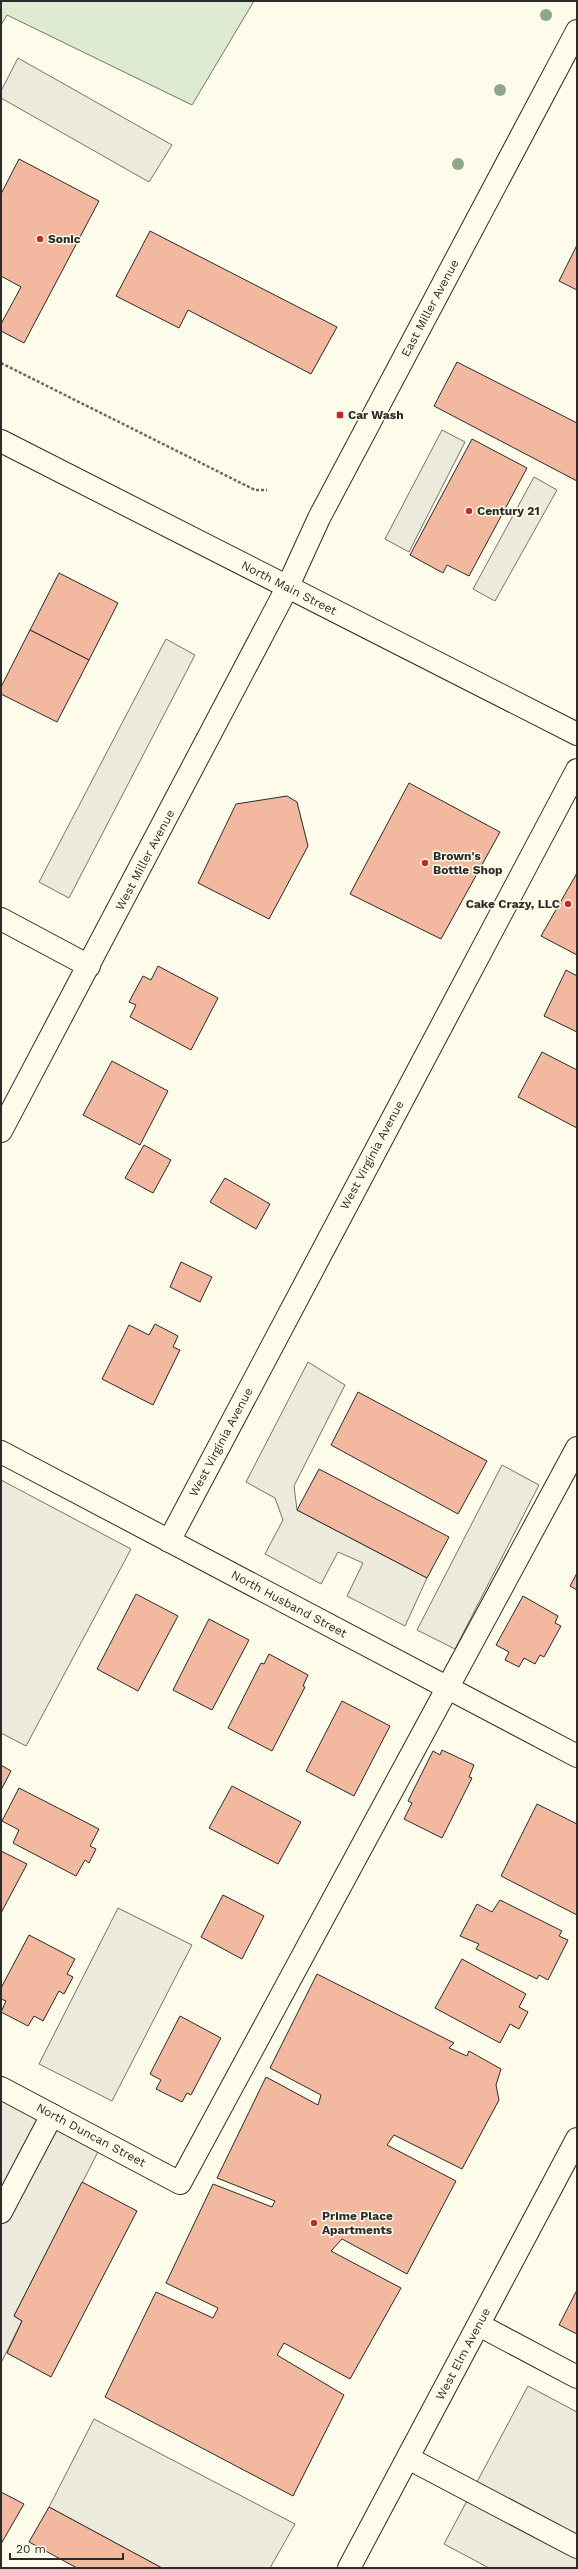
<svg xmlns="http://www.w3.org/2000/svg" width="578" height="2569" font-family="'Work Sans',sans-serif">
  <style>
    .green { fill: #deebd1; stroke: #74746e }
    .parking { fill: #eceadb; stroke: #74746e }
    .building { fill: #f2b8a0; stroke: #2b2b2b }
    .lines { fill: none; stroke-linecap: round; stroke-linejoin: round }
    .minor-casing { stroke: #2b2b2b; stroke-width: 24 }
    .major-casing { stroke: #2b2b2b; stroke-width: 24 }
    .path { stroke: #6a6964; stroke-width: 2.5; stroke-dasharray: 3 2; stroke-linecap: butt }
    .minor { stroke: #fdfbea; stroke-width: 22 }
    .major { stroke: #fdfbea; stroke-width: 22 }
    .tree { fill: #8ea78a }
    .poi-dot { fill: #c62828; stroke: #fdfbea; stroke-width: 1.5 }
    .labels { text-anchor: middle; stroke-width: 3; stroke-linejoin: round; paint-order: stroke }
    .poi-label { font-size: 12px; font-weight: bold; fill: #2b2b2b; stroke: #fdfbea; text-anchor: start }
    .street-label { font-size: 12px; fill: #2b2b2b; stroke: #fdfbea }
  </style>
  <rect width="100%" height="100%" fill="#fdfbea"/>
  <polygon class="green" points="1,1 254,1 192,105 7,15 1,25"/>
  <g class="parking">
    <polygon points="18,58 172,145 149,182 1,98 1,91"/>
    <polygon points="442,430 465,442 409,552 385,539"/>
    <polygon points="534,477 557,490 495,601 473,589"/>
    <polygon points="166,639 195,655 69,898 39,882"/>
    <polygon points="308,1362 345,1385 294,1486 297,1510 427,1578 405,1626 347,1596 363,1563 338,1552 321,1584 265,1554 283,1520 275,1498 246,1482"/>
    <polygon points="502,1465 539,1485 455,1649 417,1630"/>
    <polygon points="1,1480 131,1549 26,1746 1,1733"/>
    <polygon points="118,1908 192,1945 112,2101 39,2064"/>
    <polygon points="1,2088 103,2142 14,2316 22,2321 1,2363"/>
    <polygon points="528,2386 577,2412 577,2568 489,2568 444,2544"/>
    <polygon points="94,2419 295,2524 270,2568 162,2568 49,2507"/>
  </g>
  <g class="building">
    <polygon points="19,159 99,201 24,343 1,331 1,324 21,287 1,276 1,194"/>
    <polygon points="150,231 337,327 311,374 188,310 179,328 116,296"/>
    <polygon points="577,245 577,290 559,281"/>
    <polygon points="457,362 577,423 577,481 434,406"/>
    <polygon points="472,439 527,468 469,576 447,565 443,573 410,555"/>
    <polygon points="59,573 118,603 89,660 30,630"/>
    <polygon points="30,630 89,660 57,722 1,694 1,687"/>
    <polygon points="409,783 500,832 441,939 350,894"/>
    <polygon points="287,796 297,802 308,846 269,919 198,883 236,804"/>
    <polygon points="577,873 577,955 541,936"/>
    <polygon points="158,966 218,998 191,1050 130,1017 136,1005 129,1002 143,976 151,980"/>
    <polygon points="566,970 577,976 577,1032 544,1016"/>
    <polygon points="542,1052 577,1070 577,1128 518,1097"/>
    <polygon points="112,1061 168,1091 140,1145 83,1115"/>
    <polygon points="144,1145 171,1160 153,1193 125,1178"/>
    <polygon points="225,1178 270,1204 256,1229 210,1202"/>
    <polygon points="181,1262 212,1277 200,1302 170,1287"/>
    <polygon points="155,1324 178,1336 173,1347 180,1350 153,1405 102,1379 129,1325 149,1335"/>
    <polygon points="358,1392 487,1461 458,1514 331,1445"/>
    <polygon points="319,1469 449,1537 427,1578 297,1510"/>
    <polygon points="577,1573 577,1590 570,1586"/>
    <polygon points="136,1594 178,1616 138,1691 97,1669"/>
    <polygon points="523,1596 558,1616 555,1623 561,1626 544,1657 540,1655 535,1664 524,1658 519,1667 505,1660 509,1652 496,1645"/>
    <polygon points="209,1619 249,1640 212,1710 173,1690"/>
    <polygon points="269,1654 308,1675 303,1686 305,1687 272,1751 228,1728 261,1663 264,1664"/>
    <polygon points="342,1701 390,1726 354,1796 306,1771"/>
    <polygon points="442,1750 474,1765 469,1777 472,1778 442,1838 404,1819 412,1803 408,1801 433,1751 440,1755"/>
    <polygon points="1,1765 11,1771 1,1790"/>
    <polygon points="232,1786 301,1822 278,1864 209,1828"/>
    <polygon points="19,1788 99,1829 90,1846 96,1849 89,1863 85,1860 76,1876 13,1843 19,1830 2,1821"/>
    <polygon points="537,1804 577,1824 577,1915 501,1876"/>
    <polygon points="1,1851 27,1864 1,1913"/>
    <polygon points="223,1895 264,1916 242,1959 201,1937"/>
    <polygon points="500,1900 562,1931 559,1936 568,1940 548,1980 539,1975 537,1979 476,1949 479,1944 460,1936 477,1904 492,1912"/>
    <polygon points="29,1935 75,1959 67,1974 73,1977 64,1994 59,1991 43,2021 34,2016 28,2026 1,2012 6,2001 1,1999 1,1988"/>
    <polygon points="462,1959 526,1994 519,2007 528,2012 519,2029 510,2024 500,2043 435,2008"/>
    <polygon points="317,1974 454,2043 449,2048 467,2056 469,2051 501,2069 496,2085 499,2100 462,2169 394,2135 387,2145 456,2181 407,2274 342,2239 331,2251 401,2288 350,2379 284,2343 277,2355 344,2395 293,2496 105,2397 156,2292 213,2318 218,2308 166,2283 213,2184 272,2207 275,2201 217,2178 266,2077 318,2105 321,2095 270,2068"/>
    <polygon points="180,2016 221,2038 191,2095 187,2093 182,2102 156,2089 161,2080 150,2074"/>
    <polygon points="82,2182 137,2211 51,2377 7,2353 22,2321 14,2316"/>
    <polygon points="577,2290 577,2334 559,2325"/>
    <polygon points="1,2492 24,2504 1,2544"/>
    <polygon points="49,2507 162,2568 77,2568 29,2542"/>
  </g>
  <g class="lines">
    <defs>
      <g id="minor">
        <polyline points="1,919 89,966"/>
        <polyline points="1,1131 287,588 319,518 577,31"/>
        <polyline points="1,1452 577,1756"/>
        <polyline points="169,1541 577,770"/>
        <polyline points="1,2088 180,2183 577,1448"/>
        <polyline points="1,2212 52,2115"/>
        <polyline points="479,2325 577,2377"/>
        <polyline points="408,2458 577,2547"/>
        <polyline points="349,2568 577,2139"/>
      </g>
      <polyline id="major" points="1,441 577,734"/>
    </defs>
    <use href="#minor" class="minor-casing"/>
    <use href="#major" class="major-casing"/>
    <polyline class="path" points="1,363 255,490 267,490"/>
    <use href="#minor" class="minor"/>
    <use href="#major" class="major"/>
  </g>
  <g class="tree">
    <circle cx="546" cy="15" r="6"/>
    <circle cx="500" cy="90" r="6"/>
    <circle cx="458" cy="164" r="6"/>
  </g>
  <g class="poi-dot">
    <circle cx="40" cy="239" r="4"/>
    <rect x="336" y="411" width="8" height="8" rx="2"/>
    <circle cx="469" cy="511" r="4"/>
    <circle cx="425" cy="863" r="4"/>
    <circle cx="568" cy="904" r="4"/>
    <circle cx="314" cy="2223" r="4"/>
  </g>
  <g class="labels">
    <g class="poi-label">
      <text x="48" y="243">Sonic</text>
      <text x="348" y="419">Car Wash</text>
      <text x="477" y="515">Century 21</text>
      <text x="433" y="860">Brown's<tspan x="433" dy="14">Bottle Shop</tspan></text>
      <text x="560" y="908" text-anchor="end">Cake Crazy, LLC</text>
      <text x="322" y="2220">Prime Place<tspan x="322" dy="14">Apartments</tspan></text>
    </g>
    <g class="street-label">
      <text transform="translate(430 308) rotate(-62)" y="4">East Miller Avenue</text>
      <text transform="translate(289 588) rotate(27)" y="4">North Main Street</text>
      <text transform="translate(145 860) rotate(-62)" y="4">West Miller Avenue</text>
      <text transform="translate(372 1155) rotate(-62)" y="4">West Virginia Avenue</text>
      <text transform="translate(221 1442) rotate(-62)" y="4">West Virginia Avenue</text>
      <text transform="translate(289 1604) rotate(28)" y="4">North Husband Street</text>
      <text transform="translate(91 2135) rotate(28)" y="4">North Duncan Street</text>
      <text transform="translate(463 2354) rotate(-62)" y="4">West Elm Avenue</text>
    </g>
  </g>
  <rect width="578" height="2569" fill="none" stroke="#2b2b2b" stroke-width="4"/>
  <path d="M10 2553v6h113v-6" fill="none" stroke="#2b2b2b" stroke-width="2"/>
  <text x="16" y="2553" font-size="12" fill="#2b2b2b" stroke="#fdfbea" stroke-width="3" paint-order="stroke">20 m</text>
</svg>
